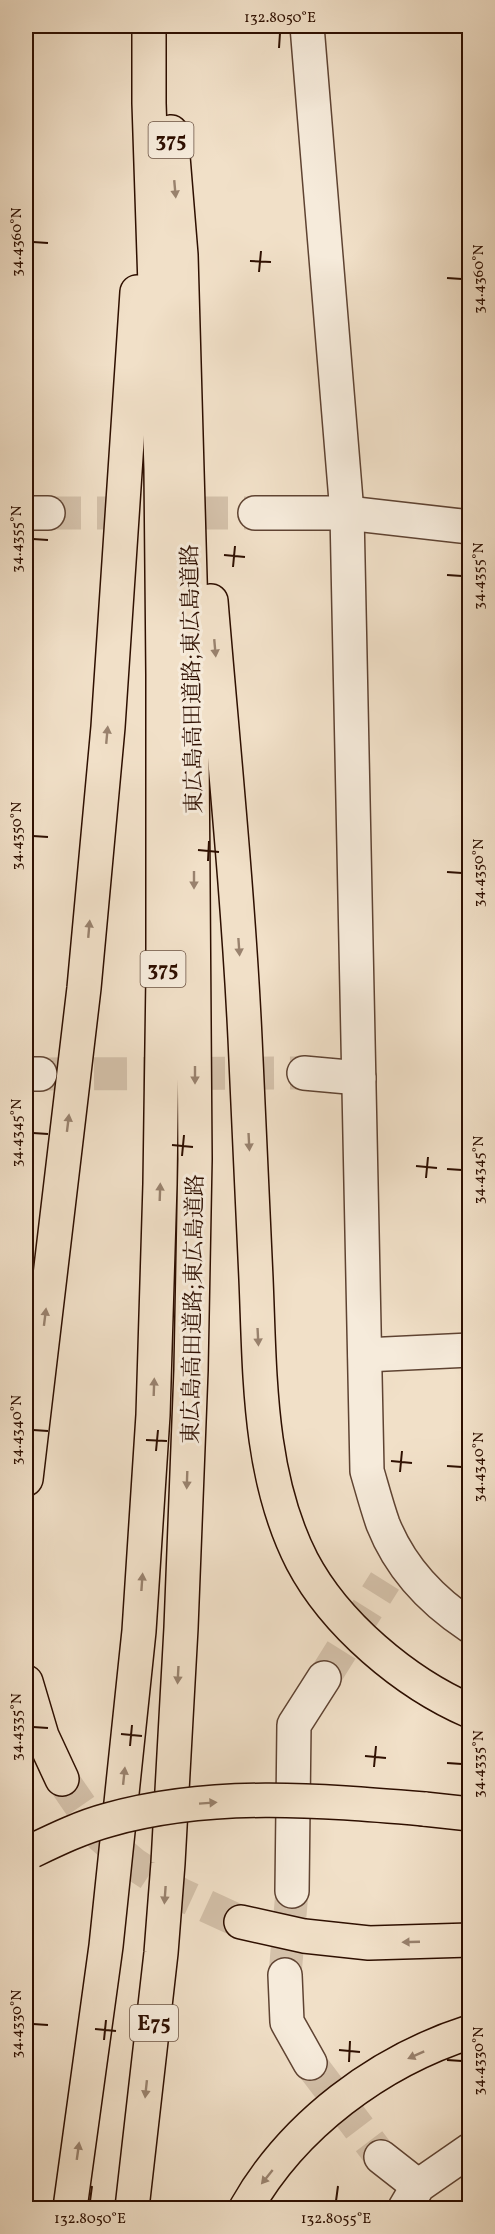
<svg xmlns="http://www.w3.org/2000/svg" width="495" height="2234" font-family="Vollkorn,'Noto Serif JP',serif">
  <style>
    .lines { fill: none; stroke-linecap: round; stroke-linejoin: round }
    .minor-tunnel { stroke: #d4c1aa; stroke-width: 33; stroke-dasharray: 33 16; stroke-linecap: butt }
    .highway-tunnel { stroke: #d4c1aa; stroke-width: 33; stroke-dasharray: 33 16; stroke-linecap: butt }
    .minor-casing { stroke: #5f4332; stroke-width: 36 }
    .highway-casing { stroke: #2e0f00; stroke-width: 36 }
    .minor { stroke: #f6ebdb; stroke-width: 33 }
    .highway { stroke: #f1e0c8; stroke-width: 33 }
    .highway-bridge-casing { stroke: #2e0f00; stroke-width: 36; stroke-linecap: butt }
    .highway-bridge { stroke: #f1e0c8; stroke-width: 33 }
    .oneway { fill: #99826e }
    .ticks { fill: none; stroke: #2e0f00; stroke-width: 2 }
    .labels { text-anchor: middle; stroke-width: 6; stroke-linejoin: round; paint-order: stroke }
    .shield { fill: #f6ebdb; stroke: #6a5142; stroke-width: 1.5 }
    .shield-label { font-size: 21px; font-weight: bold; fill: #2e0f00 }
    .street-label { font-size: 22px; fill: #2e0f00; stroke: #f6ebdb }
    .neatline { fill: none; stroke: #2e0f00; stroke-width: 2 }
    .ticks-label { font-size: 15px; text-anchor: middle; fill: #2e0f00 }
  </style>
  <rect width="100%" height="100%" fill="#f1e0c8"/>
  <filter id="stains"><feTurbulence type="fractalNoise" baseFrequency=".00333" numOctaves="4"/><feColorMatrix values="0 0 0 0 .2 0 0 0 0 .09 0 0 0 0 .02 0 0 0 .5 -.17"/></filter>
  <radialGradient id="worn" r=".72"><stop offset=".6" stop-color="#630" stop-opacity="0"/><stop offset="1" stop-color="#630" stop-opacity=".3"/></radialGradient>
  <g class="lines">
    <g class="minor-tunnel">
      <polyline points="48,513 255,513"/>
      <polyline points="45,1074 304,1073"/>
      <polyline points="324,1678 385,1581"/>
      <polyline points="285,1975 292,1891"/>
      <polyline points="310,2063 381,2157"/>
    </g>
    <polyline class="highway-tunnel" points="62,1779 102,1837 134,1864 180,1894 241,1922"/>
    <defs>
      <g id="minor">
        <path d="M307,26l40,487 20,958c5,17 10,36 16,53 17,43 49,77 87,102"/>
        <polyline points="26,513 48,513"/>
        <polyline points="255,513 347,513 470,527"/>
        <polyline points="304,1073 359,1078"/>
        <polyline points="26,1074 40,1074"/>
        <polyline points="365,1355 470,1350"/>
        <polyline points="292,1891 294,1725 324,1678"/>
        <polyline points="285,1975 287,2022 310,2063"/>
        <polyline points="381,2157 418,2186"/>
        <polyline points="405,2208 418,2186 470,2150"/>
      </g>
      <g id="highway">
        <path d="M211,601c12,145 27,291 34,437 3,80 7,160 11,241 4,94 2,196 46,282 33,63 103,122 168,150"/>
        <polyline points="26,1479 84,988 108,727 137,292"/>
        <polyline points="26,1682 42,1736 62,1779"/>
        <polyline points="424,1809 470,1814"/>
        <polyline points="241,1922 304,1936 369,1943 470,1940"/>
        <polyline points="70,2208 106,1946 139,1631 153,1415 160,1184 163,975 163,674 161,469 149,103 149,26"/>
        <polyline points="132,2208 161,1953 168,1863 181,1628 191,1370 195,1159 191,613 181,255 171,132"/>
        <path d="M246,2208c47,-83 133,-147 224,-176"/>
      </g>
    </defs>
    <use href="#minor" class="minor-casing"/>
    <use href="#highway" class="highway-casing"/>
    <use href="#minor" class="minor"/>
    <use href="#highway" class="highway"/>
    <defs>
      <path id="highway-bridge" d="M32,1851c25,-12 50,-24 76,-31 103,-29 211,-20 316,-11"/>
    </defs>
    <use href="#highway-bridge" class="highway-bridge-casing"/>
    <use href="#highway-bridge" class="highway-bridge"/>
  </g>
  <defs><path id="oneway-solid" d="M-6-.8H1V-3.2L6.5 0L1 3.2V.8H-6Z" transform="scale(1.5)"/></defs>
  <g class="oneway">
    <use href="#oneway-solid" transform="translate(175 189) rotate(85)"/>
    <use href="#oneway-solid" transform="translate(215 648) rotate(85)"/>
    <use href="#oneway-solid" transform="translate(107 735) rotate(-85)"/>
    <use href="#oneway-solid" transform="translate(194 880) rotate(90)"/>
    <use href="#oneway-solid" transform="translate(89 929) rotate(-85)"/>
    <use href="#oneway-solid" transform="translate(239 947) rotate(86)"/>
    <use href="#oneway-solid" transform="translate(195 1075) rotate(90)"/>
    <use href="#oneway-solid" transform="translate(68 1123) rotate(-83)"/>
    <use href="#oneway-solid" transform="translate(249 1142) rotate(87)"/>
    <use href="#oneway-solid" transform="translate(160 1192) rotate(-88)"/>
    <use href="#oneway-solid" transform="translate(45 1317) rotate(-83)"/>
    <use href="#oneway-solid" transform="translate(258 1337) rotate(87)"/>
    <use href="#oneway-solid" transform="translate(154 1387) rotate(-88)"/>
    <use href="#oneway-solid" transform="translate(187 1480) rotate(92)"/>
    <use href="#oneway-solid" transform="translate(142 1582) rotate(-86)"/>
    <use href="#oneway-solid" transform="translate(178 1675) rotate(93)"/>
    <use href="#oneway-solid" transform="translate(124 1776) rotate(-84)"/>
    <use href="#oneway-solid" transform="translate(208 1803) rotate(-4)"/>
    <use href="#oneway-solid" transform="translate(165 1895) rotate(94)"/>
    <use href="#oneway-solid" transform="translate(411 1942) rotate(178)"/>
    <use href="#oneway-solid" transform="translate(416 2055) rotate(156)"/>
    <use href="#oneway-solid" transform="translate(146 2089) rotate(96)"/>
    <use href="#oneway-solid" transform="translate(78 2151) rotate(-82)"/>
    <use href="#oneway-solid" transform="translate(267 2177) rotate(129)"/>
  </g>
  <path class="ticks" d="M279,48l1,-15M33,242l15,1M250,261l21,1M259,272l2,-21M447,278l15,1M33,539l15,1M224,555l21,2M233,567l2,-21M447,575l15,1M33,836l15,1M198,850l21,2M208,861l1,-20M447,872l15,1M33,1133l15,1M172,1145l21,2M182,1156l2,-21M416,1166l21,2M447,1169l15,1M426,1178l2,-21M33,1430l15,1M146,1440l21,1M156,1451l2,-21M391,1461l21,2M447,1466l15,1M400,1472l2,-21M33,1727l15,1M121,1734l21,2M130,1746l2,-21M365,1756l21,2M447,1763l15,1M374,1767l2,-21M33,2024l15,1M95,2029l21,2M104,2040l2,-20M339,2050l21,2M447,2060l15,1M349,2062l1,-21M90,2201l2,-15M336,2201l2,-15"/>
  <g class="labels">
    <g class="shield">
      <rect x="148.5" y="122" width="45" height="36" rx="4.5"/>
      <rect x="140.5" y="951" width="45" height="36" rx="4.5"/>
      <rect x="130" y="2005" width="48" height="36" rx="4.5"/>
    </g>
    <g class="shield-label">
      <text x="171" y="147">375</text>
      <text x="163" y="976">375</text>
      <text x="154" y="2030">E75</text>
    </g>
    <g class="street-label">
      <text transform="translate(191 679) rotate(-91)" y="8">東広島高田道路;東広島道路</text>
      <text transform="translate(192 1309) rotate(-89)" y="8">東広島高田道路;東広島道路</text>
    </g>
  </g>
  <rect width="495" height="2234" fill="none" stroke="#f1e0c8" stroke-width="66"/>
  <rect x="33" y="33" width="429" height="2168" class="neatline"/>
  <g class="ticks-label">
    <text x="280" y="22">132.8050°E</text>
    <text transform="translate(16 242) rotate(-90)" y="5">34.4360°N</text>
    <text transform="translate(478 279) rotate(-90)" y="5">34.4360°N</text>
    <text transform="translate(16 539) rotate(-90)" y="5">34.4355°N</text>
    <text transform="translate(478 576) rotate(-90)" y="5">34.4355°N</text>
    <text transform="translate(16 836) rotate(-90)" y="5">34.4350°N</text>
    <text transform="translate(478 873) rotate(-90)" y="5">34.4350°N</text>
    <text transform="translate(16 1133) rotate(-90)" y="5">34.4345°N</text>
    <text transform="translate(478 1170) rotate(-90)" y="5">34.4345°N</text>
    <text transform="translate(16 1430) rotate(-90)" y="5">34.4340°N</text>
    <text transform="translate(478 1467) rotate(-90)" y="5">34.4340°N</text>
    <text transform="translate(16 1727) rotate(-90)" y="5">34.4335°N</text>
    <text transform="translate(478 1764) rotate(-90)" y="5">34.4335°N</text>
    <text transform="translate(16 2024) rotate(-90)" y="5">34.4330°N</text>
    <text transform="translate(478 2061) rotate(-90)" y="5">34.4330°N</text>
    <text x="90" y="2223">132.8050°E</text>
    <text x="336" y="2223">132.8055°E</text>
  </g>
  <rect width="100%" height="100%" filter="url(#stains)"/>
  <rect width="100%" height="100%" fill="url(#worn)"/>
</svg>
